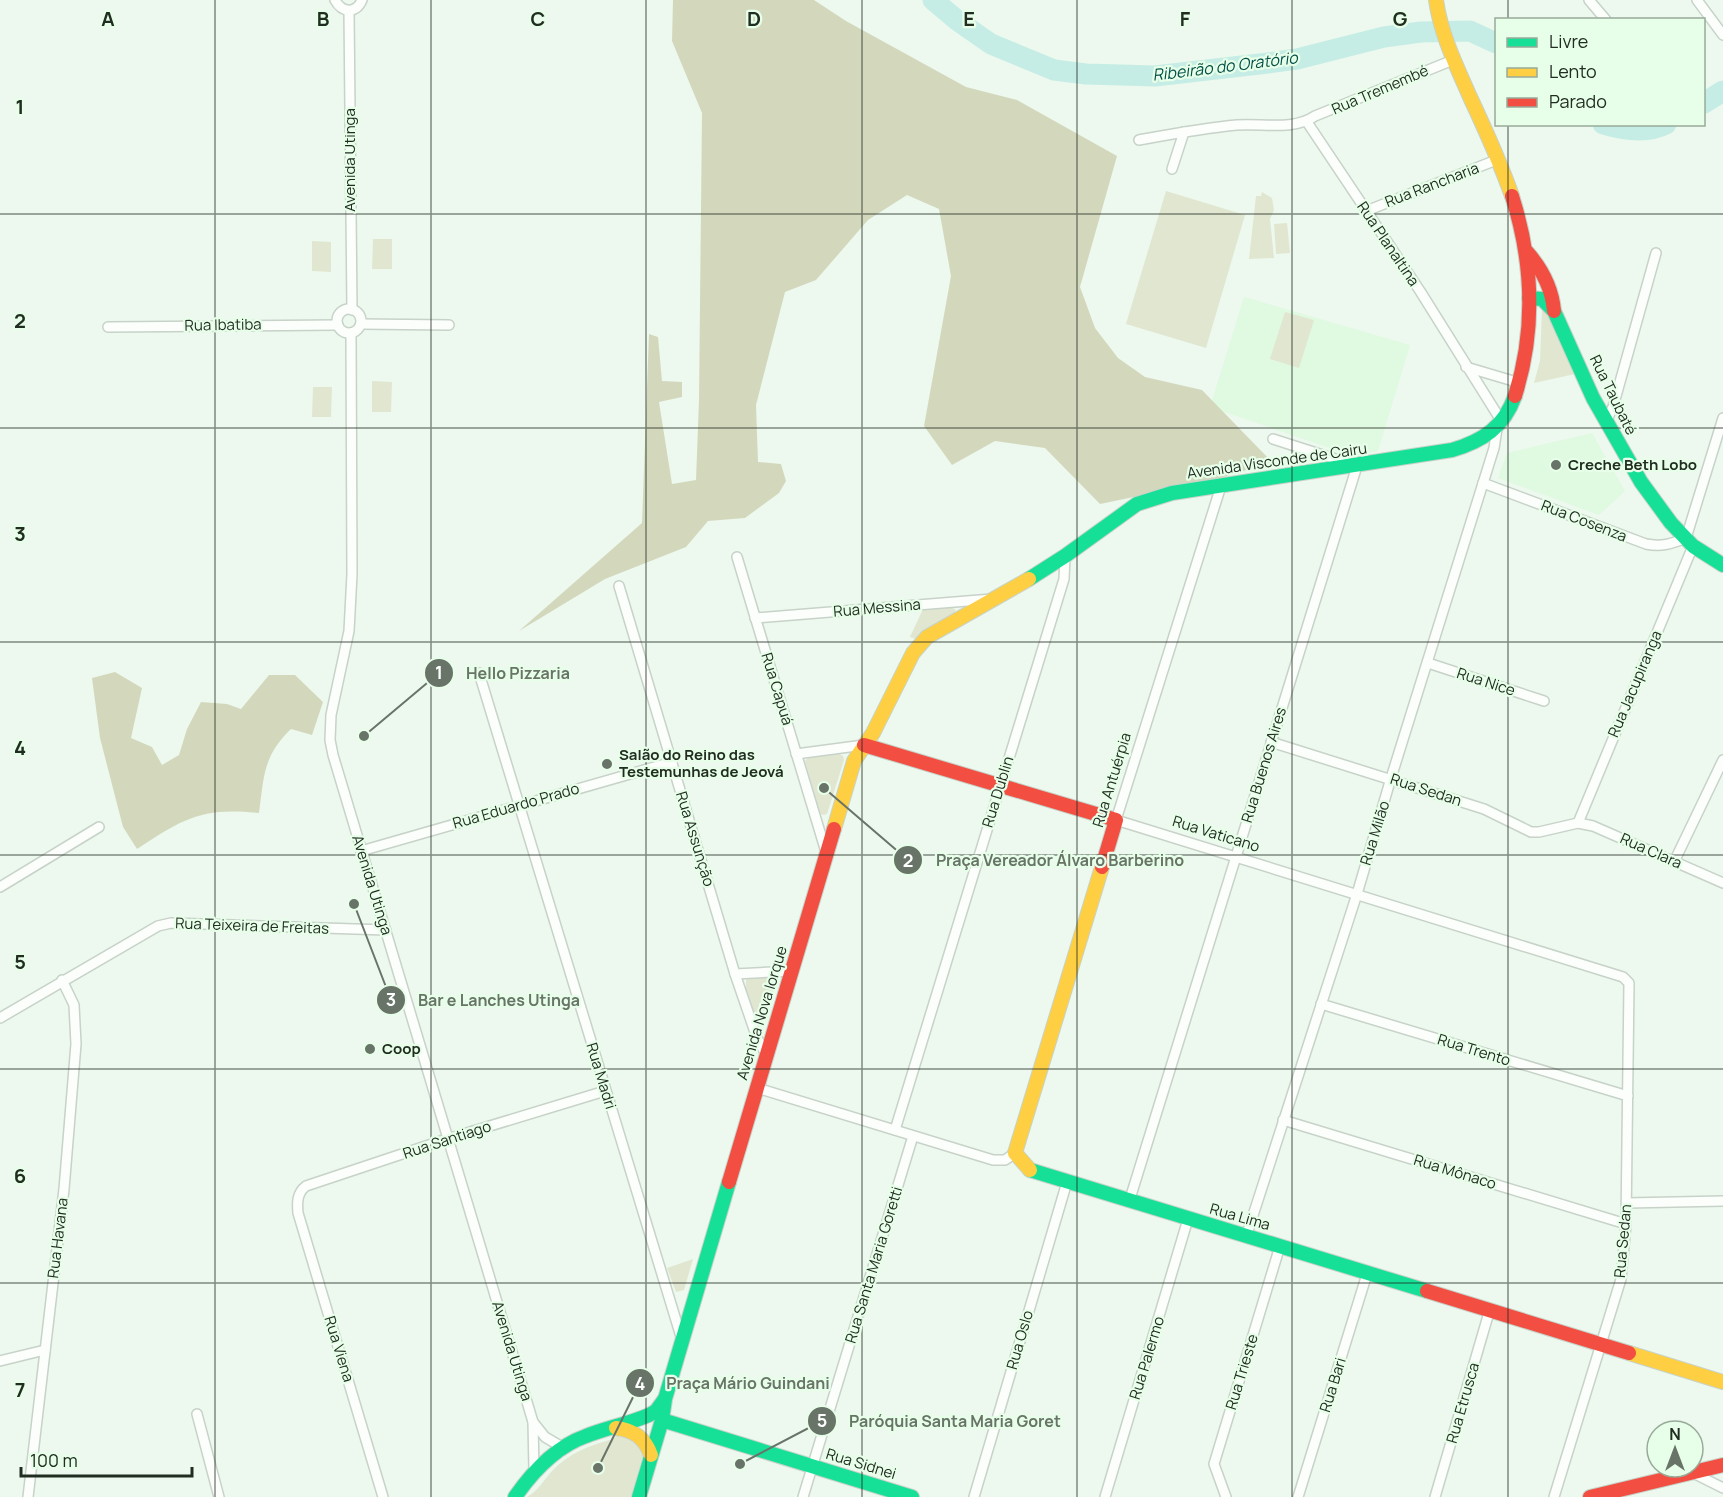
<svg xmlns="http://www.w3.org/2000/svg" width="1723" height="1497" font-family="Manrope,sans-serif">
  <style>
    .built { fill: #e0f9e1 }
    .green { fill: #e1e6d0 }
    .forest { fill: #d3d8bd }
    .lines { fill: none; stroke-linecap: round; stroke-linejoin: round }
    .river { stroke: #c6ede5; stroke-width: 21 }
    .street-casing { stroke: #c7d2c8; stroke-width: 12 }
    .fast-casing { stroke: #c7d2c8; stroke-width: 16 }
    .slow-casing { stroke: #c7d2c8; stroke-width: 16 }
    .jam-casing { stroke: #c7d2c8; stroke-width: 16 }
    .street { stroke: #fcfefc; stroke-width: 9 }
    .fast { stroke: #16e098; stroke-width: 14 }
    .slow { stroke: #ffcf43; stroke-width: 14 }
    .jam { stroke: #f24e42; stroke-width: 14 }
    .grid { fill: none; stroke: #222d22; stroke-width: 1.5; stroke-opacity: 0.55 }
    .poi-dot { fill: #697469; stroke: #e7ffe9; stroke-width: 2 }
    .labels { text-anchor: middle; stroke-width: 4.5; stroke-linejoin: round; paint-order: stroke }
    .street-label { font-size: 15px; fill: #222d22; stroke: #e7ffe9 }
    .poi-label { font-size: 15px; font-weight: bold; fill: #222d22; stroke: #e7ffe9; text-anchor: start }
    .water-label { font-size: 16px; font-style: italic; fill: #014f48; stroke: #e7ffe9 }
    .grid-label { font-size: 20px; text-anchor: middle; font-weight: bold; fill: #222d22; stroke: #e7ffe9; stroke-width: 4.5; stroke-linejoin: round; paint-order: stroke }
    .leader { fill: none; stroke: #697469; stroke-width: 2 }
    .callout-dot { fill: #697469; stroke: #e7ffe9; stroke-width: 2 }
    .mark-label { font-size: 18px; text-anchor: middle; font-weight: bold; fill: #fff }
    .callout-label { font-size: 16px; text-anchor: middle; font-weight: bold; fill: #697469; stroke: #e7ffe9; stroke-width: 4.5; stroke-linejoin: round; paint-order: stroke }
  </style>
  <rect width="100%" height="100%" fill="#edf9ee"/>
  <g class="built">
    <polygon points="1244,297 1410,345 1378,451 1353,456 1210,407"/>
    <polygon points="1592,433 1625,491 1599,515 1498,478 1507,453"/>
  </g>
  <g class="green">
    <polygon points="1166,191 1245,215 1206,348 1126,324"/>
    <polygon points="1262,192 1272,198 1274,210 1270,219 1274,258 1249,259 1256,196 1261,196"/>
    <polygon points="1287,223 1290,253 1276,254 1274,224"/>
    <polygon points="373,239 392,239 392,269 372,269"/>
    <polygon points="312,241 331,242 331,272 312,271"/>
    <polygon points="1546,307 1575,374 1534,383 1540,361 1542,309"/>
    <polygon points="1285,312 1314,320 1299,368 1270,359"/>
    <polygon points="372,381 392,382 391,412 372,412"/>
    <polygon points="313,387 332,387 331,417 312,417"/>
    <polygon points="949,607 955,609 956,614 918,640 910,637 923,609"/>
    <polygon points="839,754 843,756 844,760 828,811 827,814 823,815 820,813 805,761 808,758"/>
    <polygon points="750,977 768,977 772,979 774,990 762,1026 757,1022 746,988 746,980"/>
    <polygon points="693,1259 684,1290 676,1292 667,1268"/>
    <path d="M617,1434c13,-1 21,8 27,18l-13,45h-104c12,-7 15,-15 25,-26 17,-18 38,-26 62,-32z"/>
  </g>
  <g class="forest">
    <polygon points="673,0 814,0 846,21 966,87 1017,100 1117,156 1080,287 1095,328 1118,358 1145,377 1202,390 1272,462 1211,481 1100,504 1045,448 995,441 952,465 924,426 951,276 939,209 907,195 868,220 816,280 785,292 756,405 758,462 781,464 786,481 779,493 745,518 708,521 686,547 605,579 519,631 642,523 649,334 658,337 662,381 682,382 682,397 659,402 672,484 696,480 699,400 702,113 672,41"/>
    <path d="M115,672l27,16 -11,50 21,9 10,18 17,-10 8,-26 14,-27 26,2 14,5 28,-34h26l28,27 -11,33 -21,-6c-28,27 -27,47 -32,84 -58,-6 -76,6 -122,36l-14,-22 -23,-89 -8,-60z"/>
  </g>
  <g class="lines">
    <g class="river">
      <polyline points="933,0 958,21 991,44 1054,70 1086,74 1155,76 1268,63 1297,59 1384,37 1421,32 1470,31 1496,43"/>
      <polyline points="1704,103 1723,91"/>
      <path d="M1603,124c20,6 44,10 63,0"/>
    </g>
    <defs>
      <g id="street">
        <path d="M335,0c7,13 21,14 27,0"/>
        <polyline points="1589,0 1606,20"/>
        <polyline points="1697,0 1723,35"/>
        <polyline points="349,11 352,310"/>
        <polyline points="1307,122 1420,291 1502,422"/>
        <path d="M1139,140c33,-6 65,-12 98,-15 25,-2 56,6 78,-9l138,-56"/>
        <polyline points="1172,169 1184,132"/>
        <polyline points="1366,211 1499,159"/>
        <circle cx="349" cy="321" r="12"/>
        <polyline points="361,324 449,325"/>
        <polyline points="108,327 338,325"/>
        <polyline points="351,333 352,574 349,631 331,715 330,740 333,755 533,1422 534,1471"/>
        <polyline points="1466,367 1520,383"/>
        <polyline points="1606,422 1613,407 1656,253"/>
        <path d="M1483,483l163,61c16,3 25,0 40,-6l37,-120"/>
        <polyline points="1221,486 1116,820 1623,977 1629,983 1626,1224 1621,1279 1554,1497"/>
        <polyline points="737,557 826,852"/>
        <polyline points="619,586 735,974 757,1038 767,1056"/>
        <polyline points="755,618 992,599"/>
        <polyline points="1428,663 1544,701"/>
        <polyline points="479,673 682,1340"/>
        <polyline points="1271,742 1484,809 1531,832 1539,832 1578,823 1593,826 1723,883"/>
        <polyline points="796,754 864,745"/>
        <polyline points="1578,823 1693,546"/>
        <polyline points="361,851 672,762"/>
        <polyline points="1674,862 1723,760"/>
        <polyline points="0,887 99,827"/>
        <polyline points="735,974 792,971"/>
        <polyline points="1321,1004 1628,1096"/>
        <polyline points="0,1018 158,926 171,923 386,930"/>
        <polyline points="757,1088 993,1160 1005,1160 1015,1153"/>
        <polyline points="1283,1120 1626,1224"/>
        <polyline points="895,1130 1064,579 1065,556"/>
        <polyline points="1129,1202 1357,466 1273,439"/>
        <polyline points="1627,1203 1723,1201"/>
        <polyline points="1246,1237 1357,894 1391,778 1494,448 1497,429"/>
        <polyline points="0,1361 45,1350"/>
        <polyline points="197,1414 219,1497"/>
        <polyline points="533,1422 545,1437 562,1447"/>
        <polyline points="1691,1472 1723,1488"/>
        <polyline points="28,1497 64,1189 76,1044 74,1005 62,980"/>
        <path d="M383,1497l-85,-284c-1,-11 -1,-20 8,-27l141,-47 158,-48"/>
        <polyline points="803,1497 913,1136"/>
        <polyline points="974,1497 1067,1182"/>
        <polyline points="1105,1497 1188,1219"/>
        <polyline points="1226,1497 1214,1464 1280,1246"/>
        <polyline points="1298,1497 1367,1274"/>
        <polyline points="1435,1497 1490,1309"/>
      </g>
      <g id="fast">
        <polyline points="1529,298 1542,299 1554,311 1593,398 1641,482 1671,523 1693,546 1723,565"/>
        <path d="M1029,579l36,-23 72,-52 35,-11 280,-43c31,-9 52,-23 63,-54"/>
        <polyline points="1030,1170 1427,1291"/>
        <polyline points="662,1420 912,1497"/>
        <path d="M515,1497c18,-26 40,-50 71,-61 20,-8 42,-12 63,-21l7,-4 8,-11"/>
        <polyline points="639,1497 662,1420 665,1399 729,1182"/>
      </g>
      <g id="slow">
        <path d="M1436,0c5,35 20,65 34,97 15,32 30,65 42,99"/>
        <polyline points="834,829 854,761 873,733 913,653 927,637 1029,579"/>
        <polyline points="1030,1170 1015,1153 1102,867"/>
        <polyline points="1629,1353 1723,1382"/>
        <path d="M616,1428c18,2 29,10 35,27"/>
      </g>
      <g id="jam">
        <path d="M1512,196c21,66 24,133 3,200"/>
        <path d="M1527,252c15,17 25,36 27,59"/>
        <polyline points="864,745 1116,820 1102,867"/>
        <polyline points="729,1182 834,829"/>
        <polyline points="1427,1291 1629,1353"/>
        <polyline points="1590,1497 1723,1465"/>
      </g>
    </defs>
    <use href="#street" class="street-casing"/>
    <use href="#fast" class="fast-casing"/>
    <use href="#slow" class="slow-casing"/>
    <use href="#jam" class="jam-casing"/>
    <use href="#street" class="street"/>
    <use href="#fast" class="fast"/>
    <use href="#slow" class="slow"/>
    <use href="#jam" class="jam"/>
  </g>
  <path class="grid" d="M215,0v1497M431,0v1497M646,0v1497M862,0v1497M1077,0v1497M1292,0v1497M1508,0v20M1508,124v1373M0,214h1723M0,428h1723M0,642h1723M0,855h1723M0,1069h1723M0,1283h1723"/>
  <g class="poi-dot">
    <circle cx="1556" cy="465" r="6"/>
    <circle cx="607" cy="764" r="6"/>
    <circle cx="370" cy="1049" r="6"/>
  </g>
  <g class="labels">
    <g class="street-label">
      <text transform="translate(1380 90) rotate(-23)" y="5">Rua Tremembé</text>
      <text transform="translate(350 160) rotate(-90)" y="5">Avenida Utinga</text>
      <text transform="translate(1432 185) rotate(-21)" y="5">Rua Rancharia</text>
      <text transform="translate(1388 244) rotate(56)" y="5">Rua Planaltina</text>
      <text transform="translate(223 325) rotate(-1)" y="5">Rua Ibatiba</text>
      <text transform="translate(1613 395) rotate(64)" y="5">Rua Taubaté</text>
      <text transform="translate(1277 461) rotate(-8)" y="5">Avenida Visconde de Cairu</text>
      <text transform="translate(1584 521) rotate(21)" y="5">Rua Cosenza</text>
      <text transform="translate(877 608) rotate(-5)" y="5">Rua Messina</text>
      <text transform="translate(1486 682) rotate(18)" y="5">Rua Nice</text>
      <text transform="translate(1635 684) rotate(-67)" y="5">Rua Jacupiranga</text>
      <text transform="translate(777 689) rotate(73)" y="5">Rua Capuá</text>
      <text transform="translate(1264 765) rotate(-73)" y="5">Rua Buenos Aires</text>
      <text transform="translate(1112 780) rotate(-73)" y="5">Rua Antuérpia</text>
      <text transform="translate(1426 790) rotate(18)" y="5">Rua Sedan</text>
      <text transform="translate(998 792) rotate(-73)" y="5">Rua Dublin</text>
      <text transform="translate(516 806) rotate(-16)" y="5">Rua Eduardo Prado</text>
      <text transform="translate(1375 833) rotate(-73)" y="5">Rua Milão</text>
      <text transform="translate(1216 834) rotate(17)" y="5">Rua Vaticano</text>
      <text transform="translate(695 839) rotate(73)" y="5">Rua Assunção</text>
      <text transform="translate(1651 851) rotate(24)" y="5">Rua Clara</text>
      <text transform="translate(372 885) rotate(73)" y="5">Avenida Utinga</text>
      <text transform="translate(252 926) rotate(2)" y="5">Rua Teixeira de Freitas</text>
      <text transform="translate(762 1013) rotate(-73)" y="5">Avenida Nova Iorque</text>
      <text transform="translate(1474 1050) rotate(17)" y="5">Rua Trento</text>
      <text transform="translate(601 1076) rotate(73)" y="5">Rua Madri</text>
      <text transform="translate(447 1140) rotate(-18)" y="5">Rua Santiago</text>
      <text transform="translate(1455 1172) rotate(17)" y="5">Rua Mônaco</text>
      <text transform="translate(1240 1217) rotate(16)" y="5">Rua Lima</text>
      <text transform="translate(58 1238) rotate(-83)" y="5">Rua Havana</text>
      <text transform="translate(1623 1241) rotate(-85)" y="5">Rua Sedan</text>
      <text transform="translate(874 1265) rotate(-73)" y="5">Rua Santa Maria Goretti</text>
      <text transform="translate(1020 1340) rotate(-74)" y="5">Rua Oslo</text>
      <text transform="translate(339 1349) rotate(73)" y="5">Rua Viena</text>
      <text transform="translate(512 1351) rotate(73)" y="5">Avenida Utinga</text>
      <text transform="translate(1147 1358) rotate(-73)" y="5">Rua Palermo</text>
      <text transform="translate(1242 1372) rotate(-73)" y="5">Rua Trieste</text>
      <text transform="translate(1333 1385) rotate(-73)" y="5">Rua Bari</text>
      <text transform="translate(1463 1403) rotate(-74)" y="5">Rua Etrusca</text>
      <text transform="translate(861 1464) rotate(17)" y="5">Rua Sidnei</text>
    </g>
    <g class="poi-label">
      <text x="1568" y="470">Creche Beth Lobo</text>
      <text x="619" y="760">Salão do Reino das<tspan x="619" dy="17">Testemunhas de Jeová</tspan></text>
      <text x="382" y="1054">Coop</text>
    </g>
    <g class="water-label">
      <text transform="translate(1225 66) rotate(-7)" y="6">Ribeirão do Oratório</text>
    </g>
  </g>
  <g class="grid-label">
    <text x="108" y="26">A</text>
    <text x="323" y="26">B</text>
    <text x="538" y="26">C</text>
    <text x="754" y="26">D</text>
    <text x="969" y="26">E</text>
    <text x="1185" y="26">F</text>
    <text x="1400" y="26">G</text>
    <text x="20" y="114">1</text>
    <text x="20" y="328">2</text>
    <text x="20" y="541">3</text>
    <text x="20" y="755">4</text>
    <text x="20" y="969">5</text>
    <text x="20" y="1183">6</text>
    <text x="20" y="1397">7</text>
  </g>
  <path class="leader" d="M364 736L439 673M824 788L908 860M354 904L391 1000M598 1468L640 1383M740 1464L822 1421"/>
  <g class="callout-dot">
    <circle cx="364" cy="736" r="6"/>
    <circle cx="824" cy="788" r="6"/>
    <circle cx="354" cy="904" r="6"/>
    <circle cx="598" cy="1468" r="6"/>
    <circle cx="740" cy="1464" r="6"/>
    <circle cx="439" cy="673" r="15"/>
    <circle cx="908" cy="860" r="15"/>
    <circle cx="391" cy="1000" r="15"/>
    <circle cx="640" cy="1383" r="15"/>
    <circle cx="822" cy="1421" r="15"/>
  </g>
  <g class="mark-label">
    <text x="439" y="679">1</text>
    <text x="908" y="867">2</text>
    <text x="391" y="1006">3</text>
    <text x="640" y="1390">4</text>
    <text x="822" y="1427">5</text>
  </g>
  <g class="callout-label">
    <text x="518" y="679">Hello Pizzaria</text>
    <text x="1060" y="866">Praça Vereador Álvaro Barberino</text>
    <text x="499" y="1006">Bar e Lanches Utinga</text>
    <text x="748" y="1389">Praça Mário Guindani</text>
    <text x="955" y="1427">Paróquia Santa Maria Goret</text>
  </g>
  <rect x="1495" y="18" width="210" height="108" fill="#e7ffe9" stroke="#98ab99" stroke-width="1.5"/>
  <rect x="1507" y="38" width="30" height="9" fill="#16e098" stroke="#98ab99" stroke-width="1.5"/>
  <text x="1549" y="48" font-size="18" fill="#222d22">Livre</text>
  <rect x="1507" y="68" width="30" height="9" fill="#ffcf43" stroke="#98ab99" stroke-width="1.5"/>
  <text x="1549" y="78" font-size="18" fill="#222d22">Lento</text>
  <rect x="1507" y="98" width="30" height="9" fill="#f24e42" stroke="#98ab99" stroke-width="1.5"/>
  <text x="1549" y="108" font-size="18" fill="#222d22">Parado</text>
  <g transform="translate(1675 1449)"><circle r="28" fill="#e7ffe9" stroke="#98ab99" stroke-width="1.5"/>
  <path d="M0-4.5L10 22L0 15L-10 22Z" fill="#697469"/>
  <text y="-9" font-size="16" font-weight="bold" text-anchor="middle" fill="#222d22">N</text>
  </g>
  <path d="M21 1467v9h171v-9" fill="none" stroke="#222d22" stroke-width="3"/>
  <text x="30" y="1467" font-size="18" fill="#222d22" stroke="#e7ffe9" stroke-width="4.5" paint-order="stroke">100 m</text>
</svg>
